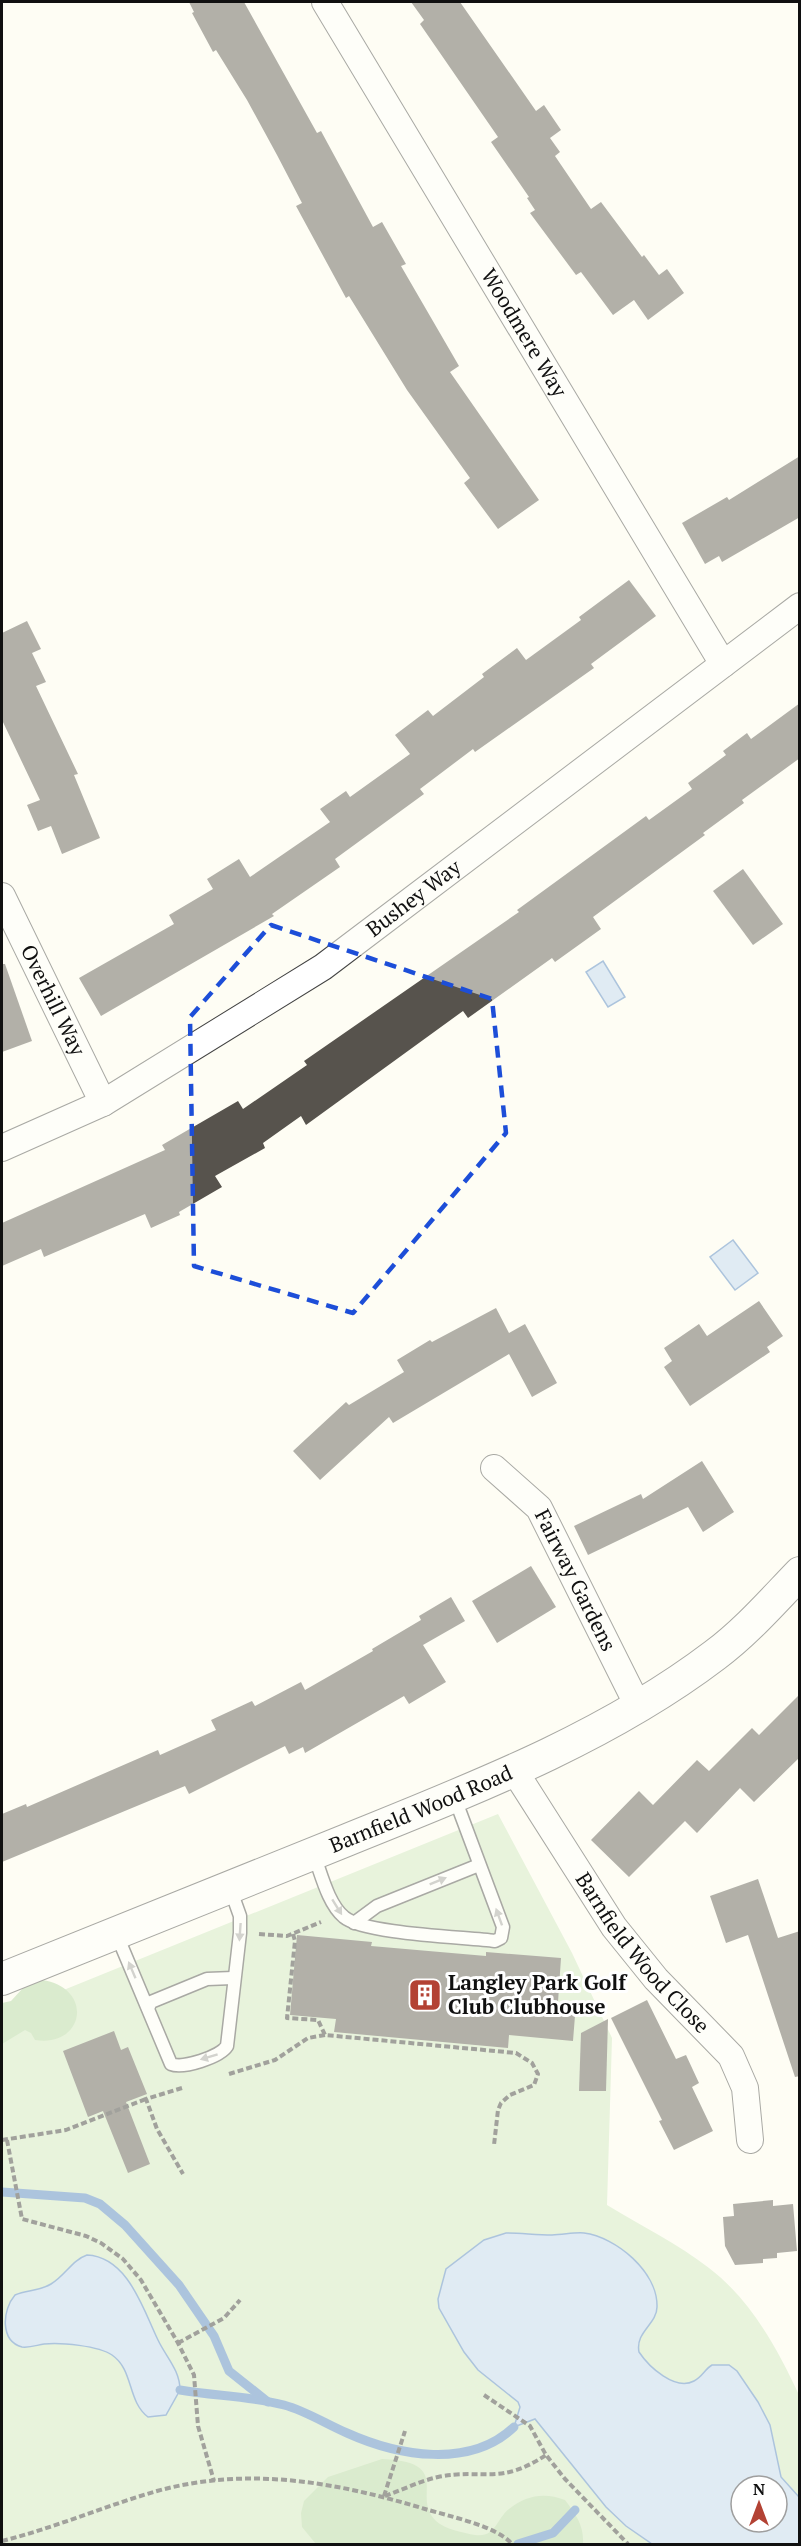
<svg xmlns="http://www.w3.org/2000/svg" width="801" height="2546" font-family="'PT Serif',serif">
  <style>
    .green { fill: #cee6bf; fill-rule: evenodd }
    .forest { fill: #b0d5a0 }
    .water { fill: #bdd5f1; stroke: #4b7fc1; stroke-width: 1.5; fill-rule: evenodd }
    .lines { fill: none; stroke-linecap: round; stroke-linejoin: round }
    .stream { stroke: #4b7fc1; stroke-width: 9 }
    .building { fill: #57534d }
    .service-casing { stroke: #434343; stroke-width: 15 }
    .minor-casing { stroke: #434343; stroke-width: 28 }
    .tertiary-casing { stroke: #434343; stroke-width: 34 }
    .path { stroke: #323232; stroke-width: 4; stroke-dasharray: 6 3; stroke-linecap: butt }
    .service { stroke: #fff; stroke-width: 12 }
    .minor { stroke: #fff; stroke-width: 26 }
    .tertiary { stroke: #fff; stroke-width: 32 }
    .oneway { fill: #9f9f9f }
    .marked { fill: none; stroke: #1d4ed8; stroke-width: 4.5; stroke-dasharray: 12 8; stroke-linejoin: round }
    .labels { text-anchor: middle; stroke-width: 6; stroke-linejoin: round; paint-order: stroke }
    .street-label { font-size: 21px; fill: #101010; stroke: #fff }
    .poi-label { font-size: 21px; font-weight: bold; fill: #101010; stroke: #fff; text-anchor: start }
  </style>
  <rect width="100%" height="100%" fill="#fefdf4"/>
  <path class="green" d="M498,1814l74,139 40,85 -5,167c33,20 71,39 102,63 41,31 69,81 90,127v149h-797v-529zM741,2486h36v36h-36z"/>
  <g class="forest">
    <path d="M42,1980c53,8 42,68 -7,60l-4,-7 -6,-3 -23,14v-41l9,-2 12,-13z"/>
    <path d="M382,2459c73,3 28,38 54,62 8,8 28,12 39,14 21,3 21,-16 34,-26 17,-14 36,-17 56,-9 11,15 19,25 18,44h-267l-14,-17 -1,-14 3,-12 24,-24z"/>
  </g>
  <g class="water">
    <polygon points="603,961 625,997 608,1007 586,972"/>
    <polygon points="733,1240 758,1273 735,1290 710,1257"/>
    <path d="M506,2233c15,0 30,2 46,2 11,0 22,-3 32,-2 32,4 74,39 73,74 0,17 -22,25 -18,45 10,15 36,39 55,29 8,-4 11,-12 18,-16h17l8,6 21,31 12,23 11,52 18,20v47h-147l-26,-18 -20,-19 -71,-88 -21,8 6,-20 -2,-5 -40,-32 -14,-18 -25,-44 -1,-9 8,-30 38,-29zM741,2486h36v36h-36z"/>
    <path d="M87,2255c41,2 56,54 71,85 8,17 22,30 22,50l-14,25 -18,2c-21,-16 -14,-47 -36,-62 -13,-9 -52,-13 -68,-11 -7,1 -14,4 -22,3 -22,-6 -20,-37 -7,-52 12,-5 25,-4 36,-11 14,-8 21,-24 36,-29z"/>
  </g>
  <g class="lines">
    <g class="stream">
      <polyline points="2,2192 85,2198 100,2204 125,2225 179,2285 214,2336 229,2371 268,2402"/>
      <path d="M180,2390c35,6 70,6 104,15 22,6 42,19 63,28 51,23 123,36 167,-6"/>
      <polyline points="518,2544 553,2533 575,2510"/>
    </g>
  </g>
  <g class="building">
    <polygon points="189,2 244,2 317,133 321,131 373,227 382,222 406,264 401,266 459,366 450,372 539,500 498,529 464,483 470,478 407,390 349,296 346,298 296,206 302,203 277,155 247,100 216,50 213,52 192,13 194,12"/>
    <polygon points="411,2 460,2 536,111 544,105 561,130 550,138 560,152 555,156 591,209 601,202 642,257 644,255 659,275 667,269 684,293 648,320 634,300 613,315 581,272 576,275 530,213 535,210 527,198 529,197 491,142 498,137 420,24 424,20"/>
    <polygon points="800,456 800,517 722,562 719,556 705,564 682,523 727,497 729,500"/>
    <polygon points="629,580 656,616 591,664 594,668 475,752 473,749 420,789 424,794 335,859 340,867 272,914 274,916 101,1016 79,978 174,924 169,915 213,889 207,879 239,859 250,877 330,822 320,809 346,791 350,797 410,754 395,735 428,710 433,716 484,677 482,674 517,648 526,660 581,620 579,617"/>
    <polygon points="27,621 41,649 32,653 46,682 36,686 78,774 74,775 100,838 62,854 51,826 38,831 27,805 40,800 2,720 2,633"/>
    <polygon points="800,703 800,758 742,800 744,803 703,833 705,835 593,917 601,929 555,962 552,958 468,1018 463,1011 306,1125 301,1116 263,1143 265,1148 215,1176 222,1187 179,1212 180,1215 151,1228 145,1214 44,1257 41,1249 2,1266 2,1223 165,1150 162,1145 238,1101 243,1109 307,1065 304,1061 519,912 517,910 646,816 649,820 692,789 688,783 726,755 723,751 747,733 751,739"/>
    <polygon points="743,869 783,924 753,945 713,891"/>
    <polygon points="2,964 5,964 32,1041 2,1052"/>
    <polygon points="759,1301 783,1336 767,1347 770,1352 690,1406 664,1367 672,1361 664,1348 699,1324 707,1336"/>
    <polygon points="496,1308 509,1333 525,1324 557,1383 532,1397 509,1354 393,1423 389,1417 320,1480 293,1451 346,1402 349,1405 404,1372 397,1360 430,1340 432,1342"/>
    <polygon points="702,1461 734,1512 703,1532 688,1507 588,1555 574,1526 641,1494 643,1499"/>
    <polygon points="531,1566 556,1607 497,1643 472,1601"/>
    <polygon points="451,1597 465,1621 423,1645 446,1682 409,1704 404,1696 305,1753 303,1747 289,1754 285,1746 189,1794 185,1786 2,1862 2,1814 26,1804 27,1807 158,1750 160,1755 216,1730 211,1720 252,1701 255,1706 301,1682 305,1690 373,1651 372,1649 421,1620 419,1616"/>
    <polygon points="800,1694 800,1757 754,1802 740,1788 697,1833 685,1821 629,1877 591,1840 639,1791 653,1805 697,1760 709,1771 752,1728 759,1735"/>
    <polygon points="758,1879 778,1938 800,1931 800,2076 795,2077 748,1935 726,1943 710,1896"/>
    <polygon points="297,1935 372,1942 371,1946 486,1956 486,1952 561,1958 558,2002 576,2003 573,2041 509,2035 508,2048 334,2032 336,2019 290,2015"/>
    <polygon points="647,2000 676,2059 686,2055 699,2083 692,2087 713,2131 674,2150 659,2121 662,2120 611,2018"/>
    <polygon points="608,2019 606,2091 579,2091 581,2033"/>
    <polygon points="114,2031 121,2050 128,2047 147,2094 126,2102 150,2164 128,2173 103,2111 88,2117 63,2051"/>
    <polygon points="773,2200 773,2206 793,2204 797,2251 777,2253 777,2258 763,2259 763,2263 735,2265 725,2246 723,2217 734,2216 733,2204"/>
  </g>
  <g class="lines">
    <defs>
      <g id="service">
        <path d="M314,1855c7,18 14,49 30,62 20,17 120,20 151,24l6,-3 2,-11 -49,-131"/>
        <polyline points="354,1923 377,1906 479,1865"/>
        <path d="M116,1933l55,131c12,5 49,-7 56,-18l13,-113v-17l-10,-28"/>
        <polyline points="148,2008 151,2002 207,1979 233,1978"/>
      </g>
      <g id="minor">
        <path id="s1" d="M325,2l398,662"/>
        <path id="s2" d="M2,896l101,207"/>
        <path id="s3" d="M2,1148l101,-45 220,-136 477,-361"/>
        <path id="s4" d="M494,1468l45,40 99,198"/>
        <path id="s5" d="M514,1770l100,157 42,52 75,77 14,32 5,52"/>
      </g>
      <g id="tertiary">
        <path id="s6" d="M2,1979c115,-46 230,-92 345,-139 126,-51 259,-102 368,-185 31,-23 58,-54 85,-82"/>
      </g>
    </defs>
    <use href="#service" class="service-casing"/>
    <use href="#minor" class="minor-casing"/>
    <use href="#tertiary" class="tertiary-casing"/>
    <g class="path">
      <polyline points="259,1934 287,1936 321,1922"/>
      <polyline points="293,1934 295,1941 287,2018 318,2020 325,2035 516,2053 532,2063 538,2074 534,2085 510,2095 501,2103 498,2110 494,2145"/>
      <polyline points="229,2074 275,2060 308,2038 325,2035"/>
      <polyline points="182,2088 146,2099 157,2129 183,2174"/>
      <polyline points="2,2140 66,2130 146,2099"/>
      <polyline points="7,2140 22,2219 86,2236 101,2243 123,2259 141,2280 178,2343 194,2375 198,2426 214,2481"/>
      <polyline points="178,2343 224,2318 240,2300"/>
      <polyline points="484,2395 530,2426 546,2455 565,2479 628,2544"/>
      <polyline points="384,2496 405,2431"/>
      <path d="M385,2496c17,-6 35,-15 53,-19 46,-9 61,9 108,-22"/>
      <path d="M2,2541c52,-13 103,-35 155,-50 91,-25 179,-9 268,18 23,7 72,17 87,35"/>
    </g>
    <use href="#service" class="service"/>
    <use href="#minor" class="minor"/>
    <use href="#tertiary" class="tertiary"/>
  </g>
  <defs><path id="oneway-solid" d="M-6-.8H1V-3.2L6.5 0L1 3.2V.8H-6Z" transform="scale(1.5)"/></defs>
  <g class="oneway">
    <use href="#oneway-solid" transform="translate(438 1881) rotate(-22)"/>
    <use href="#oneway-solid" transform="translate(337 1907) rotate(58)"/>
    <use href="#oneway-solid" transform="translate(499 1917) rotate(-110)"/>
    <use href="#oneway-solid" transform="translate(240 1932) rotate(94)"/>
    <use href="#oneway-solid" transform="translate(132 1970) rotate(-113)"/>
    <use href="#oneway-solid" transform="translate(209 2057) rotate(163)"/>
  </g>
  <path d="M0 0H801V2546H0ZM271,925l221,74 14,134 -153,180 -159,-47 -4,-249z" fill="#fefdf4" fill-opacity=".55" fill-rule="evenodd"/>
  <path class="marked" d="M271,925l221,74 14,134 -153,180 -159,-47 -4,-249z"/>
  <defs>
    <symbol id="building-square" viewBox="-11 -11 22 22"><rect x="-9" y="-9" width="18" height="18" rx="4" fill="#b34234" stroke="#fff"/><path d="M-4-6H4V6H1V3H-1V6H-4ZM-2.5-4.3h1.7v1.8h-1.7ZM.8-4.3h1.7v1.8H.8ZM-2.5-1h1.7V.8h-1.7ZM.8-1h1.7V.8H.8Z" fill="#fff"/></symbol>
  </defs>
  <g fill-rule="evenodd">
    <use href="#building-square" x="406" y="1976" width="38" height="38"/>
  </g>
  <g class="labels">
    <g class="street-label">
      <text dy="7" stroke="none"><textPath href="#s1" startOffset="386">Woodmere Way</textPath></text>
      <text dy="7" stroke="none"><textPath href="#s3" startOffset="483">Bushey Way</textPath></text>
      <text dy="7" stroke="none"><textPath href="#s2" startOffset="116">Overhill Way</textPath></text>
      <text dy="7" stroke="none"><textPath href="#s4" startOffset="141">Fairway Gardens</textPath></text>
      <text dy="7" stroke="none"><textPath href="#s6" startOffset="452">Barnfield Wood Road</textPath></text>
      <text dy="7" stroke="none"><textPath href="#s5" startOffset="224">Barnfield Wood Close</textPath></text>
    </g>
    <g class="poi-label">
      <text x="448" y="1990">Langley Park Golf<tspan x="448" dy="24">Club Clubhouse</tspan></text>
    </g>
  </g>
  <rect width="801" height="2546" fill="none" stroke="#101010" stroke-width="6"/>
  <g transform="translate(759 2504)"><circle r="28" fill="#ffffff" stroke="#9f9f9f" stroke-width="1.5"/>
  <path d="M0-4.5L10 22L0 15L-10 22Z" fill="#b34234"/>
  <text y="-9" font-size="16" font-weight="bold" text-anchor="middle" fill="#101010">N</text>
  </g>
</svg>
